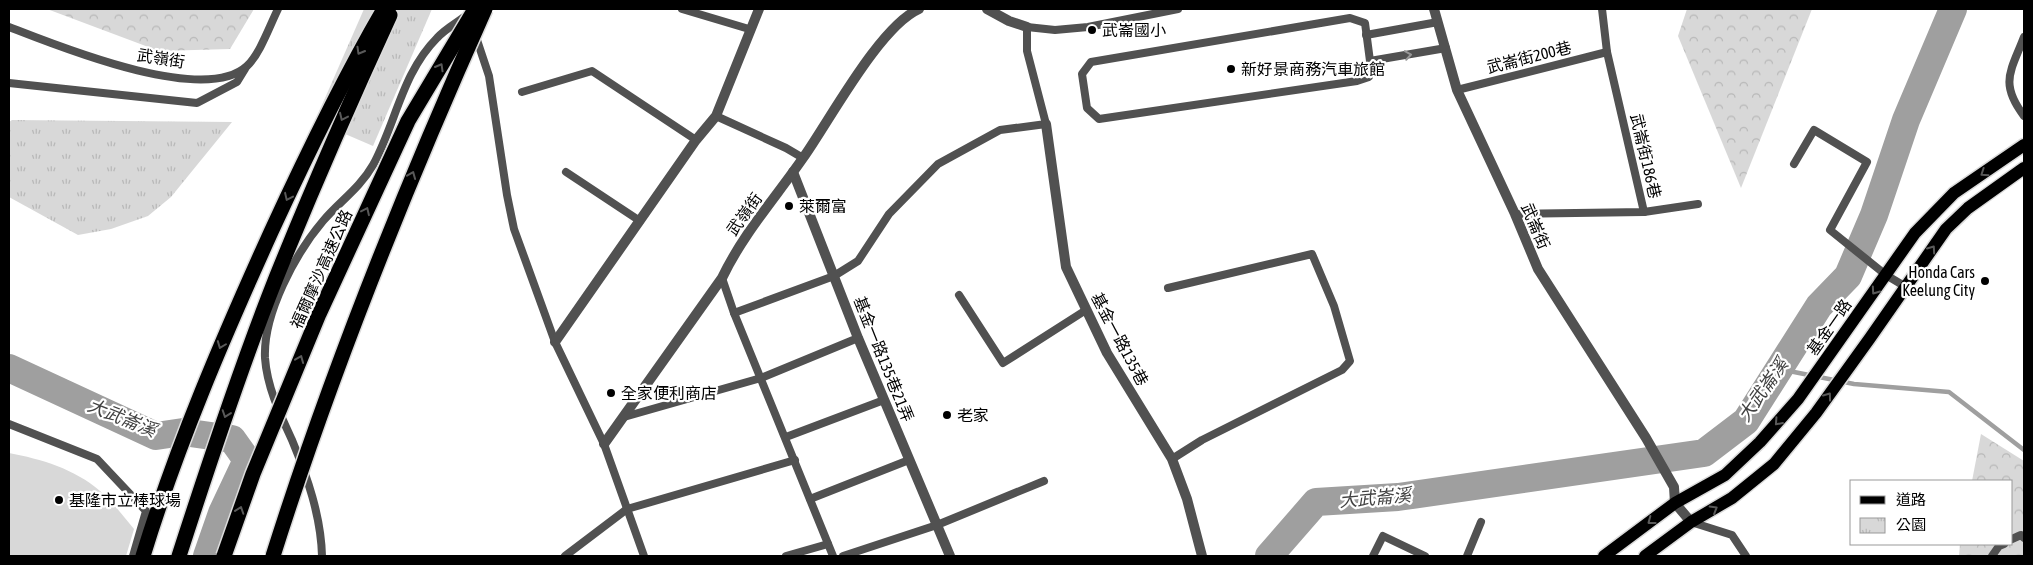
<svg xmlns="http://www.w3.org/2000/svg" width="2033" height="565" font-family="'Asap Condensed','Noto Sans TC',sans-serif">
  <style>
    .forest { fill: url(#forest-crowns) }
    .park { fill: url(#park-tufts) }
    .pitch { fill: #d8d8d8 }
    .lines { fill: none; stroke-linecap: round; stroke-linejoin: round }
    .stream { stroke: #9f9f9f; stroke-width: 4.5 }
    .river { stroke: #9f9f9f; stroke-width: 28 }
    .primary-casing { stroke: #dbdbdb; stroke-width: 15 }
    .motorway-casing { stroke: #dbdbdb; stroke-width: 18 }
    .service { stroke: #515151; stroke-width: 8 }
    .minor { stroke: #515151; stroke-width: 10 }
    .primary { stroke: #000; stroke-width: 12 }
    .motorway { stroke: #000; stroke-width: 15 }
    .motorway-bridge-casing { stroke: #dbdbdb; stroke-width: 18; stroke-linecap: butt }
    .motorway-bridge { stroke: #000; stroke-width: 15 }
    .oneway { stroke: #595959 }
    .oneway2 { stroke: #979797 }
    .poi-dot { fill: #000; stroke: #fff; stroke-width: 2 }
    .labels { text-anchor: middle; stroke-width: 4.5; stroke-linejoin: round; paint-order: stroke }
    .poi-label { font-size: 16px; fill: #000; stroke: #fff; text-anchor: start }
    .street-label { font-size: 16px; fill: #000; stroke: #fff }
    .water-label { font-size: 18px; font-style: italic; fill: #404040; stroke: #fff }
  </style>
  <defs>
    <pattern id="forest-crowns" width="20" height="18" patternUnits="userSpaceOnUse" patternTransform="scale(1.25)"><rect width="20" height="18" fill="#d8d8d8"/><path d="M2 6a3 3 0 1 1 6 0M12 15a3 3 0 1 1 6 0" fill="none" stroke="#b8b8b8"/></pattern>
    <pattern id="park-tufts" width="24" height="20" patternUnits="userSpaceOnUse" patternTransform="scale(1.25)"><rect width="24" height="20" fill="#d8d8d8"/><path d="M3 7l-1-3M5 7V3M7 7l1-3M15 17l-1-3M17 17v-4M19 17l1-3" fill="none" stroke="#b8b8b8"/></pattern>
  </defs>
  <rect width="100%" height="100%" fill="#fff"/>
  <g class="forest">
    <polygon points="47,9 254,9 230,49 159,51"/>
    <polygon points="1687,9 1812,9 1741,188 1678,36"/>
    <polygon points="1981,434 2024,461 2024,556 1959,556 1960,544 2012,544 2012,481 1972,481"/>
  </g>
  <g class="park">
    <polygon points="364,9 432,9 373,146 315,121"/>
    <polygon points="12,120 232,122 171,197 148,216 111,229 78,235 9,197 9,122"/>
  </g>
  <path class="pitch" d="M9,453c32,6 66,16 91,38 13,11 23,25 34,38l-8,27h-117z"/>
  <g class="lines">
    <polyline class="stream" points="1779,369 1854,384 1949,392 2024,450"/>
    <g class="river">
      <polyline points="9,368 156,436 183,432 232,439 247,460 222,513 207,556"/>
      <polyline points="1269,556 1316,502 1398,497 1704,453 1746,421 1819,306 1848,276 1874,215 1906,120 1953,9"/>
    </g>
    <defs>
      <g id="primary">
        <polyline points="1604,556 1675,503 1725,475 1760,442 1798,399 1915,233 1954,193 2024,145"/>
        <polyline points="1645,556 1691,522 1732,498 1774,464 1816,413 1870,338 1946,229 1968,208 2024,168"/>
      </g>
      <g id="motorway">
        <path d="M143,556c34,-111 80,-218 128,-324 35,-76 71,-151 113,-223"/>
        <path d="M179,556c30,-93 61,-187 97,-278 36,-89 74,-176 114,-263"/>
      </g>
    </defs>
    <use href="#primary" class="primary-casing"/>
    <use href="#motorway" class="motorway-casing"/>
    <g class="service">
      <polyline points="682,9 749,29"/>
      <polygon points="1350,18 1365,23 1370,61 1369,77 1357,81 1099,119 1087,108 1082,74 1091,62"/>
      <path d="M9,27c49,19 195,79 238,39 13,-12 23,-41 31,-57"/>
      <polyline points="475,34 489,76 507,195 514,229 555,342 604,444 644,556"/>
      <polyline points="1366,35 1438,22"/>
      <path d="M2024,37c-13,34 -25,46 0,79"/>
      <polyline points="1370,61 1446,48"/>
      <polyline points="9,83 197,103 237,82 245,69"/>
      <polyline points="1457,90 1607,52"/>
      <polyline points="522,92 592,71 696,140"/>
      <polyline points="716,116 786,148 803,158"/>
      <polyline points="1794,164 1814,130 1867,162 1830,230 1886,275 1906,287"/>
      <polyline points="566,172 640,221"/>
      <polyline points="1644,212 1698,204"/>
      <polyline points="1515,214 1644,212 1607,52 1602,9"/>
      <polyline points="722,278 734,313 833,556"/>
      <polyline points="1168,288 1312,254 1334,306 1350,361 1342,370 1202,440 1172,459"/>
      <polyline points="959,295 1003,363 1086,310"/>
      <polyline points="734,313 834,276 858,261 889,214 938,164 1000,130 1046,124 1027,51 1027,27 1055,30 1088,27 1178,9"/>
      <polyline points="624,417 761,378 858,338"/>
      <polyline points="9,424 97,459 146,511 133,556"/>
      <polyline points="786,437 884,400"/>
      <polyline points="810,499 909,460"/>
      <polyline points="1691,522 1732,535 1746,556"/>
      <polyline points="2012,539 2021,535 2024,538"/>
      <path d="M322,556c-1,-40 -15,-80 -30,-116 -12,-26 -25,-53 -27,-82 -2,-44 30,-104 58,-137 16,-19 37,-33 50,-56 23,-42 29,-92 64,-127 8,-9 21,-16 30,-23"/>
      <polyline points="565,556 627,509 795,460"/>
      <polyline points="786,556 828,544"/>
      <polyline points="843,556 937,525 1044,481"/>
      <polyline points="1373,556 1383,536 1425,556"/>
      <polyline points="1467,556 1481,522"/>
      <polyline points="1992,556 1999,546 2004,544"/>
    </g>
    <g class="minor">
      <polyline points="987,9 1009,21 1027,27"/>
      <polyline points="1434,9 1457,90 1515,214 1538,269 1646,438 1674,487 1675,503 1691,522"/>
      <polyline points="1046,124 1066,267 1107,353 1172,459 1187,499 1202,556"/>
      <polyline points="793,172 858,338 950,556"/>
      <polyline points="555,342 696,140 716,116 759,9"/>
      <path d="M604,444l118,-166c21,-44 54,-81 81,-120 27,-38 76,-131 116,-149"/>
    </g>
    <use href="#primary" class="primary"/>
    <use href="#motorway" class="motorway"/>
    <defs>
      <g id="motorway-bridge">
        <polyline points="224,556 253,474 319,314 408,121 475,9"/>
        <path d="M273,556c59,-187 132,-368 212,-547"/>
      </g>
    </defs>
    <use href="#motorway-bridge" class="motorway-bridge-casing"/>
    <use href="#motorway-bridge" class="motorway-bridge"/>
  </g>
  <defs><path id="oneway-chevron" d="M-2-3.5L2.5 0L-2 3.5" fill="none" stroke-width="1.6" stroke-linecap="round" stroke-linejoin="round" transform="scale(1.25)"/></defs>
  <g class="oneway">
    <use href="#oneway-chevron" transform="translate(360 51) rotate(120)"/>
    <use href="#oneway-chevron" transform="translate(440 67) rotate(-60)"/>
    <use href="#oneway-chevron" transform="translate(343 117) rotate(115)"/>
    <use href="#oneway-chevron" transform="translate(1984 173) rotate(146)"/>
    <use href="#oneway-chevron" transform="translate(412 175) rotate(-68)"/>
    <use href="#oneway-chevron" transform="translate(288 197) rotate(115)"/>
    <use href="#oneway-chevron" transform="translate(366 211) rotate(-65)"/>
    <use href="#oneway-chevron" transform="translate(1932 249) rotate(-55)"/>
    <use href="#oneway-chevron" transform="translate(1875 291) rotate(125)"/>
    <use href="#oneway-chevron" transform="translate(221 345) rotate(111)"/>
    <use href="#oneway-chevron" transform="translate(300 359) rotate(-68)"/>
    <use href="#oneway-chevron" transform="translate(1828 396) rotate(-54)"/>
    <use href="#oneway-chevron" transform="translate(226 414) rotate(109)"/>
    <use href="#oneway-chevron" transform="translate(1778 422) rotate(132)"/>
    <use href="#oneway-chevron" transform="translate(1714 509) rotate(-31)"/>
    <use href="#oneway-chevron" transform="translate(240 510) rotate(-71)"/>
    <use href="#oneway-chevron" transform="translate(1651 521) rotate(143)"/>
  </g>
  <use class="oneway2" href="#oneway-chevron" transform="translate(1408 55) rotate(-9)"/>
  <g class="poi-dot">
    <circle cx="1092" cy="30" r="5"/>
    <circle cx="1231" cy="69" r="5"/>
    <circle cx="789" cy="206" r="5"/>
    <circle cx="1985" cy="281" r="5"/>
    <circle cx="611" cy="393" r="5"/>
    <circle cx="947" cy="415" r="5"/>
    <circle cx="59" cy="500" r="5"/>
  </g>
  <g class="labels">
    <g class="poi-label">
      <text x="1102" y="36">武崙國小</text>
      <text x="1241" y="75">新好景商務汽車旅館</text>
      <text x="799" y="212">萊爾富</text>
      <text x="1975" y="278" text-anchor="end">Honda Cars<tspan x="1975" dy="18">Keelung City</tspan></text>
      <text x="621" y="399">全家便利商店</text>
      <text x="957" y="421">老家</text>
      <text x="69" y="506">基隆市立棒球場</text>
    </g>
    <g class="street-label">
      <text transform="translate(1529 57) rotate(-14)" y="6">武崙街200巷</text>
      <text transform="translate(161 58) rotate(9)" y="6">武嶺街</text>
      <text transform="translate(1646 156) rotate(77)" y="6">武崙街186巷</text>
      <text transform="translate(744 214) rotate(-54)" y="6">武嶺街</text>
      <text transform="translate(1536 226) rotate(67)" y="6">武崙街</text>
      <text transform="translate(321 269) rotate(-66)" y="6">福爾摩沙高速公路</text>
      <text transform="translate(1829 327) rotate(-55)" y="6">基金一路</text>
      <text transform="translate(1120 339) rotate(62)" y="6">基金一路135巷</text>
      <text transform="translate(884 359) rotate(68)" y="6">基金一路135巷21弄</text>
    </g>
    <g class="water-label">
      <text transform="translate(1763 390) rotate(-55)" y="6">大武崙溪</text>
      <text transform="translate(122 418) rotate(22)" y="6">大武崙溪</text>
      <text transform="translate(1375 498) rotate(-5)" y="6">大武崙溪</text>
    </g>
  </g>
  <rect width="2033" height="565" fill="none" stroke="#000000" stroke-width="20"/>
  <rect x="1850" y="480" width="162" height="65" fill="#ffffff" stroke="#999999"/>
  <rect x="1860" y="496" width="25" height="8" fill="#000000" stroke="#999999"/>
  <text x="1896" y="505" font-size="15" fill="#000000">道路</text>
  <rect x="1860" y="518" width="25" height="15" fill="url(#park-tufts)" stroke="#999999"/>
  <text x="1896" y="530" font-size="15" fill="#000000">公園</text>
</svg>
